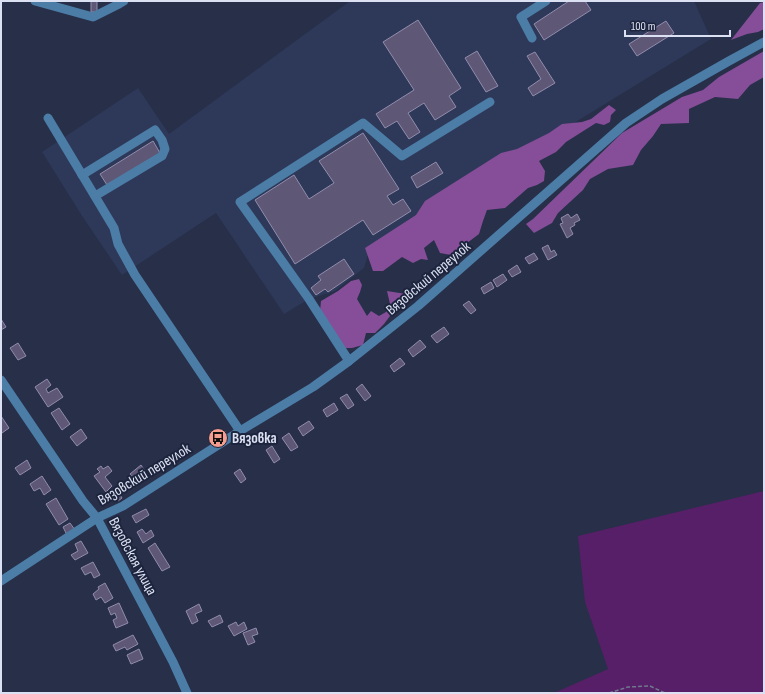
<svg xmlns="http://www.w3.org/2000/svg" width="765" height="694" font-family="'Sofia Sans Condensed',sans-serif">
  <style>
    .built { fill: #2e3959 }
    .green { fill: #571f67 }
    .forest { fill: #864d98 }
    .building { fill: #5e5876; stroke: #928cad }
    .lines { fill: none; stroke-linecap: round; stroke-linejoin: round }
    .path { stroke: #70778e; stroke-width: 1.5; stroke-dasharray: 4 2; stroke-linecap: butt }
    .minor { stroke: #4b7da7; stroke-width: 9 }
    .labels { text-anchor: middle; stroke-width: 4; stroke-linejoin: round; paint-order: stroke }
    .street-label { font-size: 15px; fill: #dbe1f2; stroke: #1d253e }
    .poi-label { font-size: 15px; font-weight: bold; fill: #dbe1f2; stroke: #1d253e; text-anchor: start }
  </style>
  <rect width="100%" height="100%" fill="#272f49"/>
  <polygon class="built" points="350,1 694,1 711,39 561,131 369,251 364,268 335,291 309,299 284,314 216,213 122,275 82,216 42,152 138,88 169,134"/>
  <polygon class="green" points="764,491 764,693 554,693 608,669 585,602 578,536"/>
  <g class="forest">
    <polygon points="764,2 764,29 758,32 747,34 731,40 760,3"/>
    <polygon points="764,51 764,77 750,85 738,99 715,97 689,109 689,123 661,124 653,136 641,150 633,165 608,169 590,179 583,190 558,213 552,223 534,233 526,224 533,219 622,133 682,97 703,90 719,77"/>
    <polygon points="609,105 616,110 611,115 610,122 604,125 596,123 566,142 556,152 539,161 545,171 544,181 537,185 528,188 505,208 487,210 483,221 479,234 451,255 440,253 434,240 424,248 428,260 421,259 413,263 402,257 383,271 373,271 365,248 416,215 425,201 501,153 517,149 549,133 562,124 582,122 591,119"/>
    <polygon points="359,279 362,285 360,292 357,299 367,316 371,311 379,316 386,312 390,304 387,291 406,294 415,292 409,303 390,316 384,324 375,333 366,333 363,345 352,348 342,348 320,311 321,301 338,291 351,281"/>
  </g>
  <g class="building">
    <rect x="91" y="1" width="6" height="11"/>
    <polygon points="569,1 585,1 591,10 544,40 534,24"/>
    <polygon points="418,20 461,88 449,96 456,107 435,120 424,103 408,113 420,132 409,139 397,121 385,128 376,114 414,90 383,42"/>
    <polygon points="666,21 674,33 637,56 629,44"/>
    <polygon points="477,51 498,86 486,92 465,58"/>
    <polygon points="535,52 555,83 533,96 528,88 541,79 527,56"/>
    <polygon points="363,133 399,189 387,196 393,205 403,199 411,211 373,235 363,220 295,264 255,200 294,175 309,199 334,183 319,161"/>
    <polygon points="153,141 160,153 107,185 100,174"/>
    <polygon points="436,162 443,173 417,188 411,177"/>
    <polygon points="568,214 571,218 577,214 580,220 574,223 575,225 570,228 573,234 567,238 560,224 563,223 561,218"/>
    <polygon points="548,245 551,252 554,250 557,255 548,260 542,248"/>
    <polygon points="534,253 538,259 529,264 525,258"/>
    <polygon points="344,259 354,274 328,292 325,289 316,295 311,288 321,280 318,276"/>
    <polygon points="517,265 521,272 512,277 508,271"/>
    <polygon points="503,274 507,280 497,287 493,280"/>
    <polygon points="491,282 494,288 484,294 481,288"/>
    <polygon points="469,301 476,310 471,314 463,305"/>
    <polygon points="1,319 6,327 1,330"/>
    <polygon points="444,327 449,334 437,343 431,336"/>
    <polygon points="420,340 426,347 413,357 408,350"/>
    <polygon points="18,343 26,356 18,360 10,348"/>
    <polygon points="400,358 405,364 394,372 390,366"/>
    <polygon points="47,379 51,385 46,389 48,393 57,388 63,397 48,407 35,387"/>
    <polygon points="362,384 371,396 365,401 356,389"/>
    <polygon points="347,394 354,405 348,409 340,398"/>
    <polygon points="334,403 338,410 327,417 323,410"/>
    <polygon points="59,408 70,424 62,430 51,413"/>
    <polygon points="1,416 9,428 2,433 1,431"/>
    <polygon points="309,421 314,428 303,436 298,428"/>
    <polygon points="81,429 87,438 77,446 70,437"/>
    <polygon points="289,433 298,447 291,451 282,438"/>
    <polygon points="272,446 280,459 274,463 266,450"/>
    <polygon points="27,460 31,468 20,475 15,468"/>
    <polygon points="141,465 145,471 135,480 130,474"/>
    <polygon points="101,466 103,469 108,466 112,471 105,477 112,486 106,492 94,476 100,472 97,469"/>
    <polygon points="240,469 246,479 241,483 234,473"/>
    <polygon points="42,476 51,490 44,495 40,488 34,491 30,484"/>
    <polygon points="117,490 122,498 118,501 116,498 112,501 108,496"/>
    <polygon points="56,498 68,519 59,525 46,504"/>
    <polygon points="146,509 149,515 136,523 132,516"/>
    <polygon points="70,523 75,530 67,535 63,527"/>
    <polygon points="142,529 146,534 151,530 154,536 143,543 137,532"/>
    <polygon points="81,541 88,553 75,560 71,555 78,551 75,544"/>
    <polygon points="155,543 170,567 162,571 148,548"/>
    <polygon points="93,562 100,575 94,578 91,572 85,575 81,568"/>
    <polygon points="105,583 113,598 105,603 101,597 96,600 93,594 99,589 98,587"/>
    <polygon points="119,603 128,623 116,628 113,620 117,618 115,613 111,615 108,608"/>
    <polygon points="199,604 202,611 195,614 198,621 192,624 186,611"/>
    <polygon points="220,615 223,622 212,627 208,621"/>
    <polygon points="236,622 238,626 244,622 247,629 234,636 228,626"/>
    <polygon points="256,628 258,634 252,636 255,642 248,645 243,633"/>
    <polygon points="133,635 138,644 127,650 125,647 116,651 113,645"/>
    <polygon points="139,649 143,659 131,664 127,655"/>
  </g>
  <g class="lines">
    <polyline class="path" points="609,693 628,687 650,686 665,693"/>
    <g class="minor">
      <polyline points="35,1 93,17 119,4 124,1"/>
      <polyline points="532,38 521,17 546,1"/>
      <polyline points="48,118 114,228 118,244 135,275 240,431"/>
      <polyline points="82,175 155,130 162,140 165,149 162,156 95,196"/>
      <polyline points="349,361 309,299 240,202 363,123 402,156 490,102"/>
      <polyline points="1,380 83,501 97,518 173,662 187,693"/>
      <polyline points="1,581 97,518 123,506 240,431 313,387 349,361 418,306 626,123 662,99 729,61 764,42"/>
    </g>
  </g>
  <defs>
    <symbol id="bus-disc" viewBox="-11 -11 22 22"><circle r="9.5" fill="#f59d8f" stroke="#1d253e"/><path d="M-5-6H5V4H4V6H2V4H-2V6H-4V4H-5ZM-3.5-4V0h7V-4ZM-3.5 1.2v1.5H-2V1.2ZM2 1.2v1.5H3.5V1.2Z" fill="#111"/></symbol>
  </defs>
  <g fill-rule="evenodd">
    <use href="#bus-disc" x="207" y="427" width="22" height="22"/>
  </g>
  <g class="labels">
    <g class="street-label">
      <text transform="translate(428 278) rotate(-40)" y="5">Вязовский переулок</text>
      <text transform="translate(144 474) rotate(-31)" y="5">Вязовский переулок</text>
      <text transform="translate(133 556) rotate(62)" y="5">Вязовская улица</text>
    </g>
    <g class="poi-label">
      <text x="232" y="443">Вязовка</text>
    </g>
  </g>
  <rect width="765" height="694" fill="none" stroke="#dbe1f2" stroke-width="4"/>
  <path d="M625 30v6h105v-6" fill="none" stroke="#dbe1f2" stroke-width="2"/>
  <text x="631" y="30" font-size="12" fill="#dbe1f2" stroke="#1d253e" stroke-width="3" paint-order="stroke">100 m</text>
</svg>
